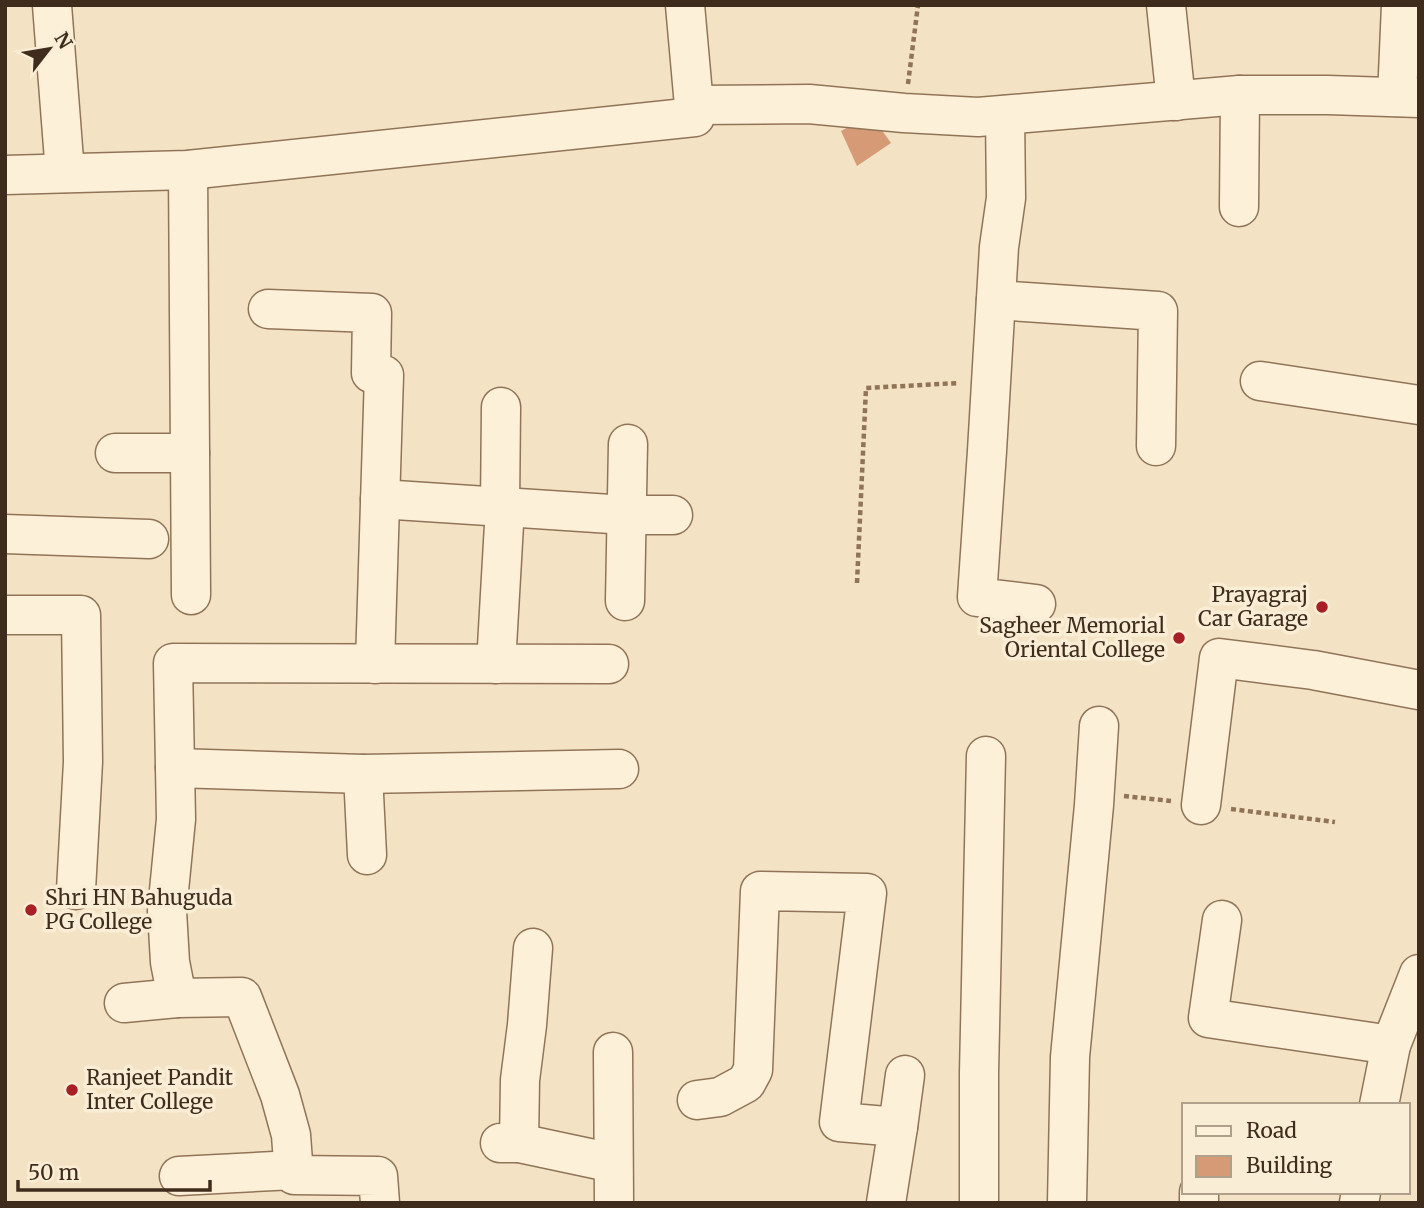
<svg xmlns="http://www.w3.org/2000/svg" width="1424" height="1208" font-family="Merriweather,serif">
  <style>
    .building { fill: #d69a76 }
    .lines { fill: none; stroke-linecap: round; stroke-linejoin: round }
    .minor-casing { stroke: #917458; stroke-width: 41 }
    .path { stroke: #917458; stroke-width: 4.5; stroke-dasharray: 5 3.5; stroke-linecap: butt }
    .minor { stroke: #fcf0d9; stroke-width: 38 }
    .poi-dot { fill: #a72026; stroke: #f9eed5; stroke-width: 2.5 }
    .labels { text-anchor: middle; stroke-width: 7; stroke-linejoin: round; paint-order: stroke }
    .poi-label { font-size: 21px; fill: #3f2c1d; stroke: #f9eed5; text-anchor: end }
  </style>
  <rect width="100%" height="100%" fill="#f3e3c4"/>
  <polygon class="building" points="871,115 891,143 857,166 841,131"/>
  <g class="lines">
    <defs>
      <g id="minor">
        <polyline points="52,5 65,173"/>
        <polyline points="1166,5 1176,101"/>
        <polyline points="1397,97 1401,5"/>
        <polyline points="695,105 809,104 904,113 978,117 1240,95 1328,95 1419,98"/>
        <polyline points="1005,115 1006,198 999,247 987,451 977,597 1036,604"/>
        <polyline points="188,170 191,595"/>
        <polyline points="5,175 188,170 695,117 685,5"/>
        <polyline points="1239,207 1240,95"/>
        <polyline points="996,300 1158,311 1156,446"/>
        <polyline points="268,309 372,313 371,373 384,375 375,664"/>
        <polyline points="1260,381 1419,405"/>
        <polyline points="115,453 190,453"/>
        <polyline points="380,499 626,515 673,515"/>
        <polyline points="500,507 501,407"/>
        <polyline points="5,534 149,539"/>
        <polyline points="625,601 628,444"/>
        <polyline points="5,615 81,615 83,762 76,890"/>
        <polyline points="496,664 505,507"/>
        <polyline points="175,768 363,774 367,855"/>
        <polyline points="363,774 619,769"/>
        <polyline points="1201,805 1219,658 1313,670 1419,690"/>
        <polyline points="1222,920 1208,1018 1391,1045"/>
        <polyline points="124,1003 177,998"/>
        <polyline points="613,1052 614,1203"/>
        <polyline points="697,1100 720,1097 746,1083 753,1070 760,891 867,893 839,1122 898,1127 886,1203"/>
        <polyline points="1379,1105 1391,1045 1419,974"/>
        <polyline points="898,1127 905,1075"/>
        <polyline points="500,1143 519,1143 613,1163"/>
        <polyline points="519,1143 520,1080 527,1025 533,948"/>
        <polyline points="179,1176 294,1170"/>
        <polyline points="380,1203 378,1176 294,1175 291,1135 280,1095 242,997 177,998 170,962 167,911 176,819 173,663 609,664"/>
        <polyline points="979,1203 979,1073 986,756"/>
        <polyline points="1067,1203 1070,1057 1094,805 1099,726"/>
        <polyline points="1199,1203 1199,1192"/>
        <polyline points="1359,1203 1361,1192"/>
      </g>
    </defs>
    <use href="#minor" class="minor-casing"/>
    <g class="path">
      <polyline points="908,84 918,5"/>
      <polyline points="857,583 866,388 959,383"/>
      <polyline points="1124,796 1171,801"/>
      <polyline points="1231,809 1335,822"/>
    </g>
    <use href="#minor" class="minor"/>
  </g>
  <g class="poi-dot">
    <circle cx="1322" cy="607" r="7"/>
    <circle cx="1179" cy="638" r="7"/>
    <circle cx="31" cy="910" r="7"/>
    <circle cx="72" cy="1090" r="7"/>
  </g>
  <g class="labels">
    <g class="poi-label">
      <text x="1308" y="602">Prayagraj<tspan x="1308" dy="24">Car Garage</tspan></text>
      <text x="1165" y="633">Sagheer Memorial<tspan x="1165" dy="24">Oriental College</tspan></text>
      <text x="45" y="905" text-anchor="start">Shri HN Bahuguda<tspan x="45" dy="24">PG College</tspan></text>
      <text x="86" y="1085" text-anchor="start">Ranjeet Pandit<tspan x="86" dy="24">Inter College</tspan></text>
    </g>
  </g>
  <rect width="1424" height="1208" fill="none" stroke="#3f2c1d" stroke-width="14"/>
  <rect x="1182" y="1103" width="228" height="91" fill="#f9eed5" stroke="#afa08b" stroke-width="2"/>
  <rect x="1196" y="1126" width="35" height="10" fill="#fcf0d9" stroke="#afa08b" stroke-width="2"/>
  <text x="1246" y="1138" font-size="21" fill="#3f2c1d">Road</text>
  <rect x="1196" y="1156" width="35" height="21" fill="#d69a76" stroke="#afa08b" stroke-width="2"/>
  <text x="1246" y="1173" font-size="21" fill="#3f2c1d">Building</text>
  <g transform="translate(49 49) rotate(59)" stroke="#f9eed5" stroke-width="5" paint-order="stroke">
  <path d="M0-5L12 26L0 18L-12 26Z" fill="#3f2c1d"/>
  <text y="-10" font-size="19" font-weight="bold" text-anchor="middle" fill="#3f2c1d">N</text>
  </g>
  <path d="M18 1180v10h192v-10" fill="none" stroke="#3f2c1d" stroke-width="3.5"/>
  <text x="28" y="1180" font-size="21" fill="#3f2c1d" stroke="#f9eed5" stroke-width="5" paint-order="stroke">50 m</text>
</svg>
